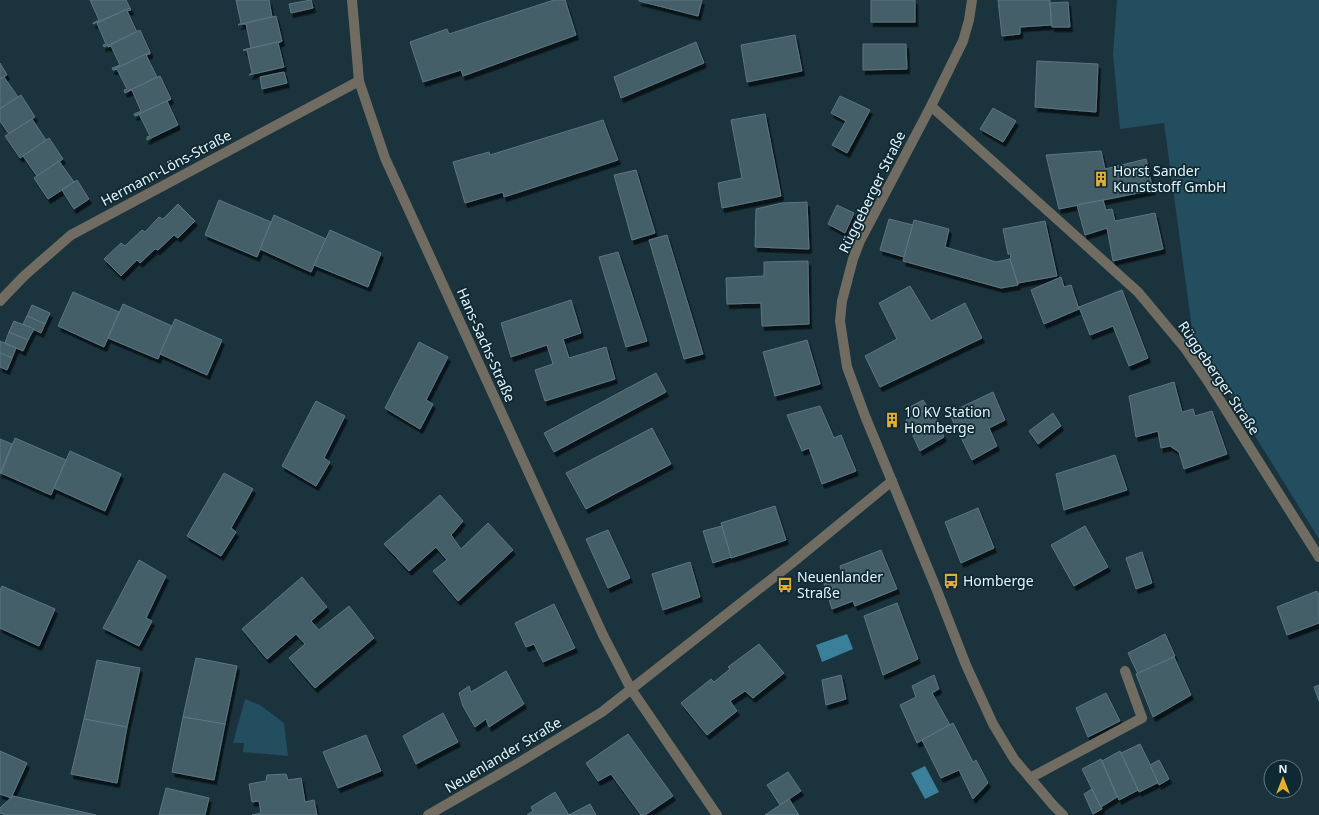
<svg xmlns="http://www.w3.org/2000/svg" width="1319" height="815" font-family="'Noto Sans',sans-serif">
  <style>
    .green { fill: #234e5f }
    .water { fill: #3b809b }
    .building { fill: #445e69; stroke: #5c7783; filter: url(#shadow) }
    .lines { fill: none; stroke-linecap: round; stroke-linejoin: round }
    .minor { stroke: #716c62; stroke-width: 10 }
    .labels { text-anchor: middle; stroke-width: 3.5; stroke-linejoin: round; paint-order: stroke }
    .street-label { font-size: 14px; fill: #e6f5fc; stroke: #0f2932 }
    .poi-label { font-size: 14px; fill: #e6f5fc; stroke: #0f2932; text-anchor: start }
  </style>
  <defs>
    <filter id="shadow"><feDropShadow dx="2.5" dy="4.5" stdDeviation="0" flood-color="#0009"/></filter>
  </defs>
  <rect width="100%" height="100%" fill="#1a333d"/>
  <g class="green">
    <polygon points="1117,0 1319,0 1319,539 1193,336 1164,123 1120,129 1113,54"/>
    <polygon points="245,699 260,705 284,723 288,756 243,752 244,743 233,743"/>
  </g>
  <g class="water">
    <polygon points="847,634 853,649 822,662 816,645"/>
    <polygon points="925,766 939,792 925,799 911,773"/>
  </g>
  <g class="building">
    <polygon points="90,0 126,0 130,8 93,24 93,23 99,20"/>
    <polygon points="236,0 269,0 272,17 238,25 241,23"/>
    <polygon points="311,0 313,8 291,13 289,4"/>
    <polygon points="554,0 565,0 576,35 463,76 461,70 423,82 410,42 447,29 449,34"/>
    <polygon points="639,0 702,0 698,16 639,1"/>
    <rect x="871" y="0" width="44" height="22"/>
    <polygon points="998,0 1050,0 1051,25 1020,27 1020,34 1002,36"/>
    <polygon points="1068,2 1070,27 1052,27 1050,3"/>
    <polygon points="130,8 131,10 127,11 137,32 104,47 103,45 106,44 97,23"/>
    <polygon points="276,16 282,41 243,50 251,48 246,24 242,24"/>
    <polygon points="140,30 150,52 113,70 112,68 120,65 111,46 108,47 108,46"/>
    <polygon points="795,35 802,71 747,82 741,45"/>
    <polygon points="282,41 278,43 284,67 249,75 252,73 247,50 243,50"/>
    <polygon points="696,42 704,63 621,98 614,77"/>
    <polygon points="863,44 906,44 907,69 863,70"/>
    <polygon points="150,52 150,54 146,55 157,77 125,93 124,90 127,89 117,69 113,70"/>
    <polygon points="1037,61 1098,64 1096,112 1035,107"/>
    <polygon points="0,63 7,75 0,79"/>
    <polygon points="284,72 287,83 262,89 260,77"/>
    <polygon points="160,76 171,99 135,116 134,114 141,111 132,90 128,91"/>
    <polygon points="4,77 18,97 0,109 0,79"/>
    <polygon points="21,95 35,117 9,134 0,121 0,109"/>
    <polygon points="840,96 870,110 847,153 832,145 846,121 831,113"/>
    <polygon points="171,99 167,101 178,125 147,140 147,137 150,136 139,114 135,116"/>
    <polygon points="993,108 1016,121 1003,142 980,129"/>
    <polygon points="765,114 781,196 722,208 718,183 742,178 731,120"/>
    <polygon points="32,119 46,140 20,158 5,136"/>
    <polygon points="603,120 618,160 504,197 503,192 465,203 453,162 489,152 490,155"/>
    <polygon points="49,138 63,159 37,176 23,156"/>
    <polygon points="1101,151 1105,169 1146,159 1153,190 1059,209 1046,155"/>
    <polygon points="59,161 74,182 48,199 34,178"/>
    <polygon points="636,170 655,233 632,240 614,175"/>
    <polygon points="77,180 89,199 74,209 62,190"/>
    <polygon points="219,200 271,222 257,257 205,235"/>
    <polygon points="1103,200 1106,210 1112,209 1115,221 1155,213 1163,249 1113,261 1107,228 1085,235 1077,205"/>
    <polygon points="807,202 809,249 755,247 756,209 782,203"/>
    <polygon points="178,204 195,221 178,238 174,235 158,250 155,249 140,263 137,260 121,276 104,259 121,243 125,246 142,230 145,232 159,217 163,219"/>
    <polygon points="837,205 854,213 845,233 828,224"/>
    <polygon points="274,215 326,239 311,272 260,249"/>
    <polygon points="889,219 913,225 904,257 880,250"/>
    <polygon points="914,220 949,229 945,247 996,262 1010,259 1018,285 1001,288 903,261"/>
    <polygon points="1045,221 1057,276 1018,283 1010,259 1011,254 1008,254 1003,229"/>
    <polygon points="330,230 381,253 368,287 314,265"/>
    <polygon points="667,235 703,354 684,359 649,240"/>
    <polygon points="618,252 647,341 626,347 599,257"/>
    <polygon points="808,261 809,324 762,326 761,303 727,304 726,278 764,276 764,262"/>
    <polygon points="1061,277 1064,287 1071,285 1079,309 1044,324 1031,290"/>
    <polygon points="910,286 931,321 965,303 982,338 880,387 865,356 897,339 879,303"/>
    <polygon points="1122,290 1148,358 1129,366 1113,326 1090,335 1079,307"/>
    <polygon points="73,292 119,312 104,347 58,326"/>
    <polygon points="571,300 581,333 563,339 569,358 606,347 615,379 545,401 535,370 553,364 547,345 511,357 501,323"/>
    <polygon points="123,304 172,326 158,359 108,338"/>
    <polygon points="32,305 50,313 45,324 27,316"/>
    <polygon points="27,316 45,324 41,333 23,324"/>
    <polygon points="175,319 222,340 207,375 160,354"/>
    <polygon points="14,321 34,329 28,340 9,332"/>
    <polygon points="9,332 28,340 23,351 5,343"/>
    <polygon points="807,340 820,384 775,396 763,352"/>
    <polygon points="0,341 16,348 12,358 0,353"/>
    <polygon points="419,342 448,357 426,400 433,404 420,429 385,408"/>
    <polygon points="0,353 12,358 7,370 0,367"/>
    <polygon points="656,373 666,392 554,452 544,433"/>
    <polygon points="1174,382 1182,412 1193,409 1195,416 1212,411 1227,454 1184,469 1179,452 1170,446 1161,448 1158,431 1136,437 1129,396"/>
    <polygon points="993,392 1005,420 989,428 997,446 972,460 949,413"/>
    <polygon points="923,400 928,408 913,416 908,408"/>
    <polygon points="316,401 345,416 324,458 330,462 316,486 282,466"/>
    <polygon points="820,406 834,438 841,435 856,471 822,484 809,448 802,451 787,415"/>
    <polygon points="931,407 944,437 920,451 906,420"/>
    <polygon points="1053,413 1061,426 1038,444 1029,431"/>
    <polygon points="894,415 897,421 889,424 887,419"/>
    <polygon points="652,428 671,464 586,509 566,473"/>
    <polygon points="15,438 66,460 51,495 1,473"/>
    <polygon points="0,439 12,444 0,474"/>
    <polygon points="70,451 121,474 105,511 54,488"/>
    <polygon points="1115,455 1127,490 1064,510 1056,474"/>
    <polygon points="224,473 253,489 231,528 236,532 221,556 187,536"/>
    <polygon points="440,495 463,521 451,535 461,549 488,523 513,550 458,601 433,571 447,560 436,547 409,571 384,544"/>
    <polygon points="775,506 786,540 731,558 721,523"/>
    <polygon points="978,508 994,548 961,563 945,522"/>
    <polygon points="722,526 731,557 713,563 703,531"/>
    <polygon points="1085,526 1108,567 1074,586 1051,545"/>
    <polygon points="608,530 630,578 608,588 586,539"/>
    <polygon points="881,550 897,589 855,606 853,601 832,609 823,581 842,574 840,566"/>
    <polygon points="1142,552 1152,583 1136,589 1126,558"/>
    <polygon points="139,560 166,576 146,618 152,621 139,646 103,628"/>
    <polygon points="690,562 700,597 663,610 652,574"/>
    <polygon points="302,577 327,607 311,621 319,630 349,606 374,638 315,688 289,658 305,644 296,634 267,659 242,629"/>
    <polygon points="2,586 55,609 39,646 0,628 0,590"/>
    <polygon points="1317,591 1319,595 1319,623 1287,635 1277,607"/>
    <polygon points="897,603 918,659 883,675 864,616"/>
    <polygon points="554,604 575,648 543,662 534,644 526,647 515,623"/>
    <polygon points="1165,634 1175,656 1138,674 1128,653"/>
    <polygon points="759,644 784,673 753,698 745,691 730,701 737,711 707,735 681,703 711,679 714,682 730,669 728,667"/>
    <polygon points="1174,657 1191,695 1153,717 1136,674"/>
    <polygon points="196,658 237,666 225,724 183,717"/>
    <polygon points="97,660 140,668 127,727 84,719"/>
    <polygon points="506,671 524,704 489,727 486,719 475,727 463,706 459,693 469,686 471,692"/>
    <polygon points="841,675 846,699 826,705 822,680"/>
    <polygon points="934,675 939,689 932,693 950,725 917,743 900,705 916,697 912,686"/>
    <polygon points="1319,685 1319,701 1314,687"/>
    <polygon points="1106,693 1120,721 1088,737 1076,708"/>
    <polygon points="443,713 458,742 416,764 403,736"/>
    <polygon points="183,717 225,724 214,780 172,772"/>
    <polygon points="84,719 127,727 117,783 71,774"/>
    <polygon points="953,723 973,762 976,760 988,783 973,799 959,770 941,778 922,740"/>
    <polygon points="628,734 673,796 645,815 641,815 611,774 598,781 586,763"/>
    <polygon points="366,735 381,771 338,788 323,752"/>
    <polygon points="1140,744 1159,782 1139,792 1121,753"/>
    <polygon points="0,751 27,763 11,798 0,794"/>
    <polygon points="1120,751 1138,790 1119,800 1102,761"/>
    <polygon points="1101,759 1117,797 1101,807 1082,769"/>
    <polygon points="1159,760 1169,779 1159,785 1150,765"/>
    <polygon points="788,772 801,791 780,805 767,785"/>
    <polygon points="286,774 288,780 301,778 305,802 314,800 317,815 252,815 261,813 259,801 252,802 249,784 266,781 267,775"/>
    <polygon points="166,788 209,798 205,815 159,815"/>
    <polygon points="1092,789 1102,809 1093,814 1084,794"/>
    <polygon points="555,792 569,815 590,804 596,815 527,815 533,811 531,807"/>
    <polygon points="13,796 96,815 6,815 0,813 0,808"/>
    <polygon points="789,799 799,815 765,815"/>
  </g>
  <g class="lines">
    <g class="minor">
      <polyline points="352,0 359,81 385,158 603,635 631,689 717,815"/>
      <polyline points="972,0 969,20 963,41 931,106 860,241 853,259 842,301 840,321 847,367 865,416 936,588 966,665 993,724 1014,759 1053,805 1063,815"/>
      <polyline points="931,106 1138,292 1184,347 1209,383 1319,557"/>
      <polyline points="0,301 24,276 71,235 359,81"/>
      <polyline points="1030,778 1142,718 1125,671"/>
      <polyline points="428,815 515,765 602,712 792,563 892,481"/>
    </g>
  </g>
  <defs>
    <symbol id="building-bare" viewBox="-9 -9 18 18"><path d="M-4-6H4V6H1V3H-1V6H-4ZM-2.5-4.3h1.7v1.8h-1.7ZM.8-4.3h1.7v1.8H.8ZM-2.5-1h1.7V.8h-1.7ZM.8-1h1.7V.8H.8Z" fill="#e3ae34" stroke="#0f2932" stroke-width="2.5" paint-order="stroke"/></symbol>
    <symbol id="bus-bare" viewBox="-9 -9 18 18"><path d="M-5-6H5V4H4V6H2V4H-2V6H-4V4H-5ZM-3.5-4V0h7V-4ZM-3.5 1.2v1.5H-2V1.2ZM2 1.2v1.5H3.5V1.2Z" fill="#e3ae34" stroke="#0f2932" stroke-width="2.5" paint-order="stroke"/></symbol>
  </defs>
  <g fill-rule="evenodd">
    <use href="#building-bare" x="1090" y="168" width="22" height="22"/>
    <use href="#building-bare" x="881" y="409" width="22" height="22"/>
    <use href="#bus-bare" x="940" y="570" width="22" height="22"/>
    <use href="#bus-bare" x="774" y="574" width="22" height="22"/>
  </g>
  <g class="labels">
    <g class="street-label">
      <text transform="translate(166 168) rotate(-28)" y="5">Hermann-Löns-Straße</text>
      <text transform="translate(872 192) rotate(-64)" y="5">Rüggeberger Straße</text>
      <text transform="translate(486 345) rotate(66)" y="5">Hans-Sachs-Straße</text>
      <text transform="translate(1219 378) rotate(56)" y="5">Rüggeberger Straße</text>
      <text transform="translate(503 755) rotate(-31)" y="5">Neuenlander Straße</text>
    </g>
    <g class="poi-label">
      <text x="1113" y="176">Horst Sander<tspan x="1113" dy="16">Kunststoff GmbH</tspan></text>
      <text x="904" y="417">10 KV Station<tspan x="904" dy="16">Homberge</tspan></text>
      <text x="797" y="582">Neuenlander<tspan x="797" dy="16">Straße</tspan></text>
      <text x="963" y="586">Homberge</text>
    </g>
  </g>
  <g transform="translate(1283 779)"><circle r="19" fill="#0f2932" stroke="#657b83"/>
  <path d="M0-3L7 15L0 10L-7 15Z" fill="#e3ae34"/>
  <text y="-6" font-size="11" font-weight="bold" text-anchor="middle" fill="#e6f5fc">N</text>
  </g>
</svg>
